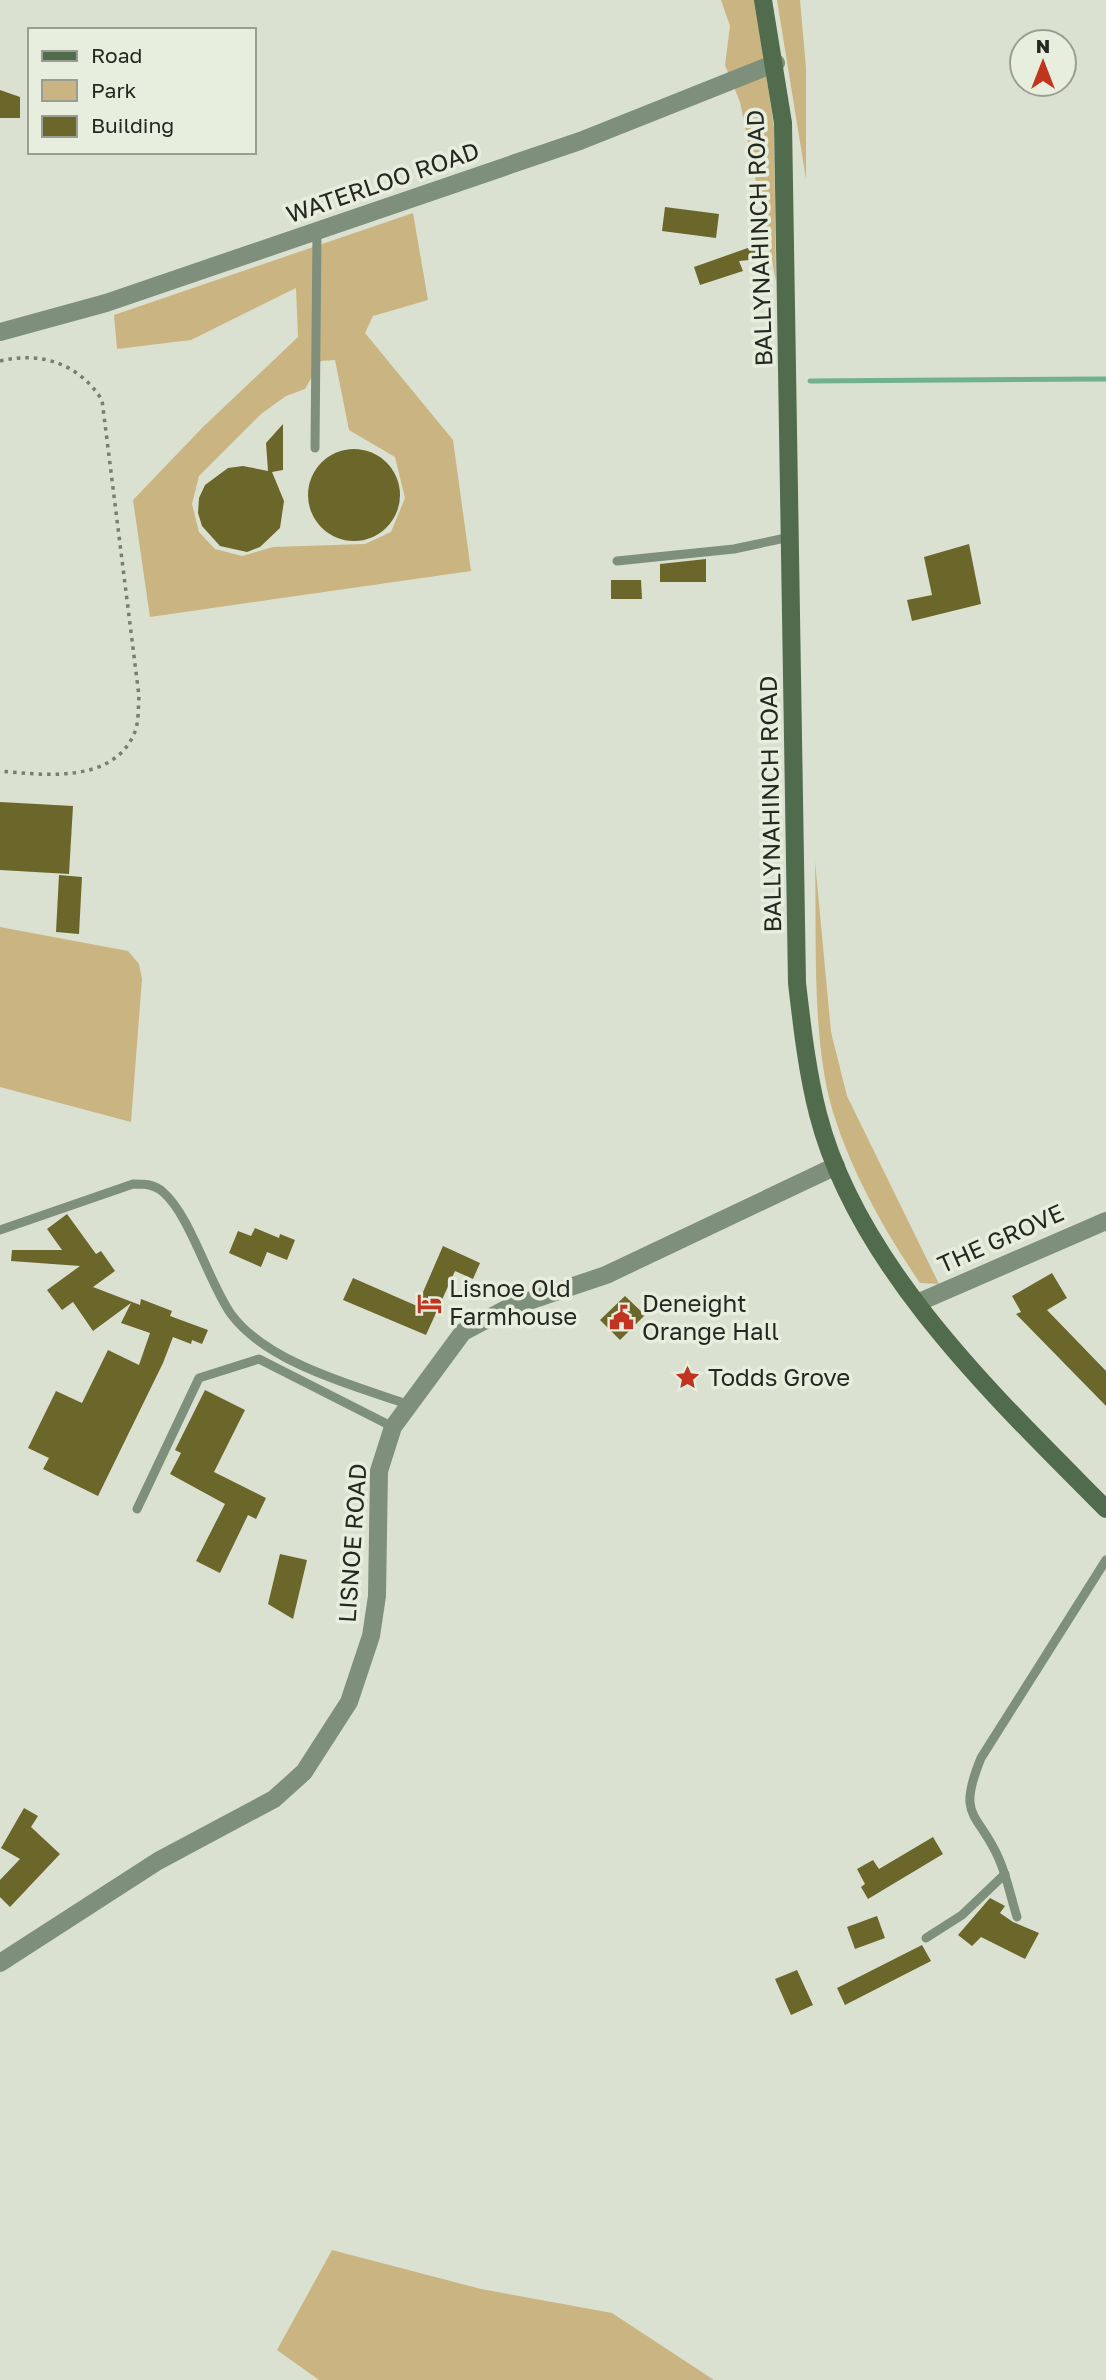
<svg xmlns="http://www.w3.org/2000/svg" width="1106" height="2380" font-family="'Golos Text',sans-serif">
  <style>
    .green { fill: #cab482; fill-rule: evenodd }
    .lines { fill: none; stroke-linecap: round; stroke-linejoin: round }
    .stream { stroke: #72b190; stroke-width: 5 }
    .building { fill: #6b662a }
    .path { stroke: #787c72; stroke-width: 3.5; stroke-dasharray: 3.5 5; stroke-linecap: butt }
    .lane { stroke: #7e907c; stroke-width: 9 }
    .street { stroke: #7e907c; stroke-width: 18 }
    .secondary { stroke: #516b4d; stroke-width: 18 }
    .labels { text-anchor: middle; stroke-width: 7; stroke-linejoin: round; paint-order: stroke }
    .street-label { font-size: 24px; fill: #252721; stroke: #e8eede }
    .poi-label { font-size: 24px; fill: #252721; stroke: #e8eede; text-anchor: start }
  </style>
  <rect width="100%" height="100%" fill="#dbe1d1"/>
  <g class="green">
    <polygon points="721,0 754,0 758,16 774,128 776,281 740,102 725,65 730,26"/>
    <polygon points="777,0 800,0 806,68 806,179"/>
    <path d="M413,213l15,87 -55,16 -8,17 88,107 18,131 -321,46 -17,-117 70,-73 95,-90 -2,-49 -105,52 -74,9 -3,-34zM335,360l14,70 46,27 10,41 -14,34 -26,12 -92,3 -31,9 -27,-7 -16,-17 -7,-28 7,-28 62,-62 25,-18 19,-7 16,-28z"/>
    <path d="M815,861l16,171 16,64 92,188 -19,-1c-36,-53 -68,-110 -87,-171 -22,-73 -16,-174 -18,-251z"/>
    <polygon points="0,927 128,951 139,964 142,979 131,1122 0,1087"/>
    <polygon points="332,2250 481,2289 612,2313 714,2380 319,2380 277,2350"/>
  </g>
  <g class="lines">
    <polyline class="stream" points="810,381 1106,379"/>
  </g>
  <g class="building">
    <polygon points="0,90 20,97 20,118 0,118"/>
    <polygon points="665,207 719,214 716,238 662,231"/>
    <polygon points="759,244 760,259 739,261 743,271 700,285 694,267"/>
    <polygon points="283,424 283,470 272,472 284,501 280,528 260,547 247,552 220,546 202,526 198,513 199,498 205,485 228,468 243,466 268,471 266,443"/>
    <circle cx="354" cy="495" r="46"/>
    <polygon points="969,544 981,604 912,621 907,600 932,595 924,557"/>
    <polygon points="706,559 706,582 660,582 660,564"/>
    <polygon points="611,580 641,580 642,599 611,599"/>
    <polygon points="0,802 73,806 69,874 0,870"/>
    <polygon points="59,875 82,877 79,934 56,932"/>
    <polygon points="67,1214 96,1254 101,1251 115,1271 93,1287 140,1305 141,1299 172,1311 170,1316 208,1330 202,1344 192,1340 191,1344 173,1337 163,1363 98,1496 43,1469 49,1458 28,1448 56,1391 82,1403 108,1350 139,1365 150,1333 121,1323 131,1303 93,1331 73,1302 62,1310 47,1290 80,1266 11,1261 12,1250 62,1250 47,1229"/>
    <polygon points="255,1228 279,1238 280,1234 295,1240 287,1260 267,1252 261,1267 229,1253 238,1231 251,1236"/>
    <polygon points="443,1246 480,1263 473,1279 455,1271 426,1335 343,1300 353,1278 417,1306"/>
    <polygon points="1052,1273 1067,1298 1047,1310 1106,1371 1106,1406 1016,1314 1021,1312 1012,1296"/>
    <polygon points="625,1296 645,1315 620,1340 600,1320"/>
    <polygon points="205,1390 245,1410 214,1472 266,1498 256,1519 248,1515 220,1573 196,1561 225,1504 170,1474 181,1453 175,1450"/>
    <polygon points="280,1554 307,1560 293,1619 268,1604"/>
    <polygon points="24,1808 38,1816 31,1827 60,1854 10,1907 0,1897 0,1880 20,1859 1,1848"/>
    <polygon points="933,1837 943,1854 868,1899 861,1887 865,1884 857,1869 873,1860 879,1869"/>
    <polygon points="990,1898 1005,1906 1000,1913 1013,1922 1039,1933 1025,1959 981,1937 972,1946 958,1935"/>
    <polygon points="877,1916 885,1938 855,1949 847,1927"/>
    <polygon points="922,1945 931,1961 845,2005 837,1988"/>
    <polygon points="797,1970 813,2005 791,2015 775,1979"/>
  </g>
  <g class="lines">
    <path class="path" d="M0,361c42,-10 79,3 102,39l37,296c-1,12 0,28 -5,38 -22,50 -90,41 -134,37"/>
    <g class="lane">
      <polyline points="315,448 317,231"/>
      <polyline points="617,561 734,549 790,537"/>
      <path d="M0,1230l133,-46c12,0 21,0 30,8 27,23 46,91 68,122 36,49 124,72 179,91"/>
      <polyline points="137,1509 199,1378 259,1359 393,1427"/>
      <path d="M1017,1917c-6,-19 -10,-40 -18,-58 -21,-48 -43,-40 -18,-101l125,-198"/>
      <polyline points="926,1938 962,1915 1005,1874"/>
    </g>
    <g class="street">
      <polyline points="0,332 106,303 580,141 776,63"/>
      <polyline points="917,1303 1106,1221"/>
      <polyline points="0,1963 158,1861 274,1799 304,1772 349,1702 371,1636 377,1596 379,1471 393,1427 463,1332 508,1308 606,1275 836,1166"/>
    </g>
    <path class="secondary" d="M763,0l20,123 14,860c5,43 10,88 21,131 39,153 180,286 288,395"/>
  </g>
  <defs>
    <symbol id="hotel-bare" viewBox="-9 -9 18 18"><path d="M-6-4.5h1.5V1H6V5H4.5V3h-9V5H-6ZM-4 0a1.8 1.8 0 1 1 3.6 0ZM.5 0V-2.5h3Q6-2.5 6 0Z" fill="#c13520" stroke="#e8eede" stroke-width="2.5" paint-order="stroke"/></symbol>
    <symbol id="civic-bare" viewBox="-9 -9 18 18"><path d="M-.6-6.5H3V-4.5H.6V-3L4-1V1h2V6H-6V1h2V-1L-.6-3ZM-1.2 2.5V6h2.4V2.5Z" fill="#c13520" stroke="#e8eede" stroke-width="2.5" paint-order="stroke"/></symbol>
    <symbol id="sight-bare" viewBox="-9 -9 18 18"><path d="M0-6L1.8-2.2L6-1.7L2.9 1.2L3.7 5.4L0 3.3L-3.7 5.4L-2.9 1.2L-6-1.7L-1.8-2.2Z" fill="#c13520" stroke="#e8eede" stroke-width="2.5" paint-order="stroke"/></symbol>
  </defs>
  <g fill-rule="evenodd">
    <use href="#hotel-bare" x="412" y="1286" width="35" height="35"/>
    <use href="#civic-bare" x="604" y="1300" width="35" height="35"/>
    <use href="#sight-bare" x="670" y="1360" width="35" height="35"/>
  </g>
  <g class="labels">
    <g class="street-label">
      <text transform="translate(383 183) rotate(-19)" y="8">WATERLOO ROAD</text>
      <text transform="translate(760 238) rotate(-92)" y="8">BALLYNAHINCH ROAD</text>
      <text transform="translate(771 804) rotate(-91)" y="8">BALLYNAHINCH ROAD</text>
      <text transform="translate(1001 1239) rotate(-24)" y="8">THE GROVE</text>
      <text transform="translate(353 1543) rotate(-86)" y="8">LISNOE ROAD</text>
    </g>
    <g class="poi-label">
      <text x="449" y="1297">Lisnoe Old<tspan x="449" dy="28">Farmhouse</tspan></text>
      <text x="642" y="1312">Deneight<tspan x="642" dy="28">Orange Hall</tspan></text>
      <text x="708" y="1386">Todds Grove</text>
    </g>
  </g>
  <rect x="28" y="28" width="228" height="126" fill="#e8eede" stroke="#9a9e92" stroke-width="2"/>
  <rect x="42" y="51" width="35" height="10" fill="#516b4d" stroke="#9a9e92" stroke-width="2"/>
  <text x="91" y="63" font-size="21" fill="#252721">Road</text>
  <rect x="42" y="80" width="35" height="21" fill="#cab482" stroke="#9a9e92" stroke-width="2"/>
  <text x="91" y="98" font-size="21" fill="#252721">Park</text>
  <rect x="42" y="116" width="35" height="21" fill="#6b662a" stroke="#9a9e92" stroke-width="2"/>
  <text x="91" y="133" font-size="21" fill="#252721">Building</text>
  <g transform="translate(1043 63)"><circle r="33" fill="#e8eede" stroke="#9a9e92" stroke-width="2"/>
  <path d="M0-5L12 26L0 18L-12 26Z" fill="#c13520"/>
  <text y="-10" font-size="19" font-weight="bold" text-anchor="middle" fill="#252721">N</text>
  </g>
</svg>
